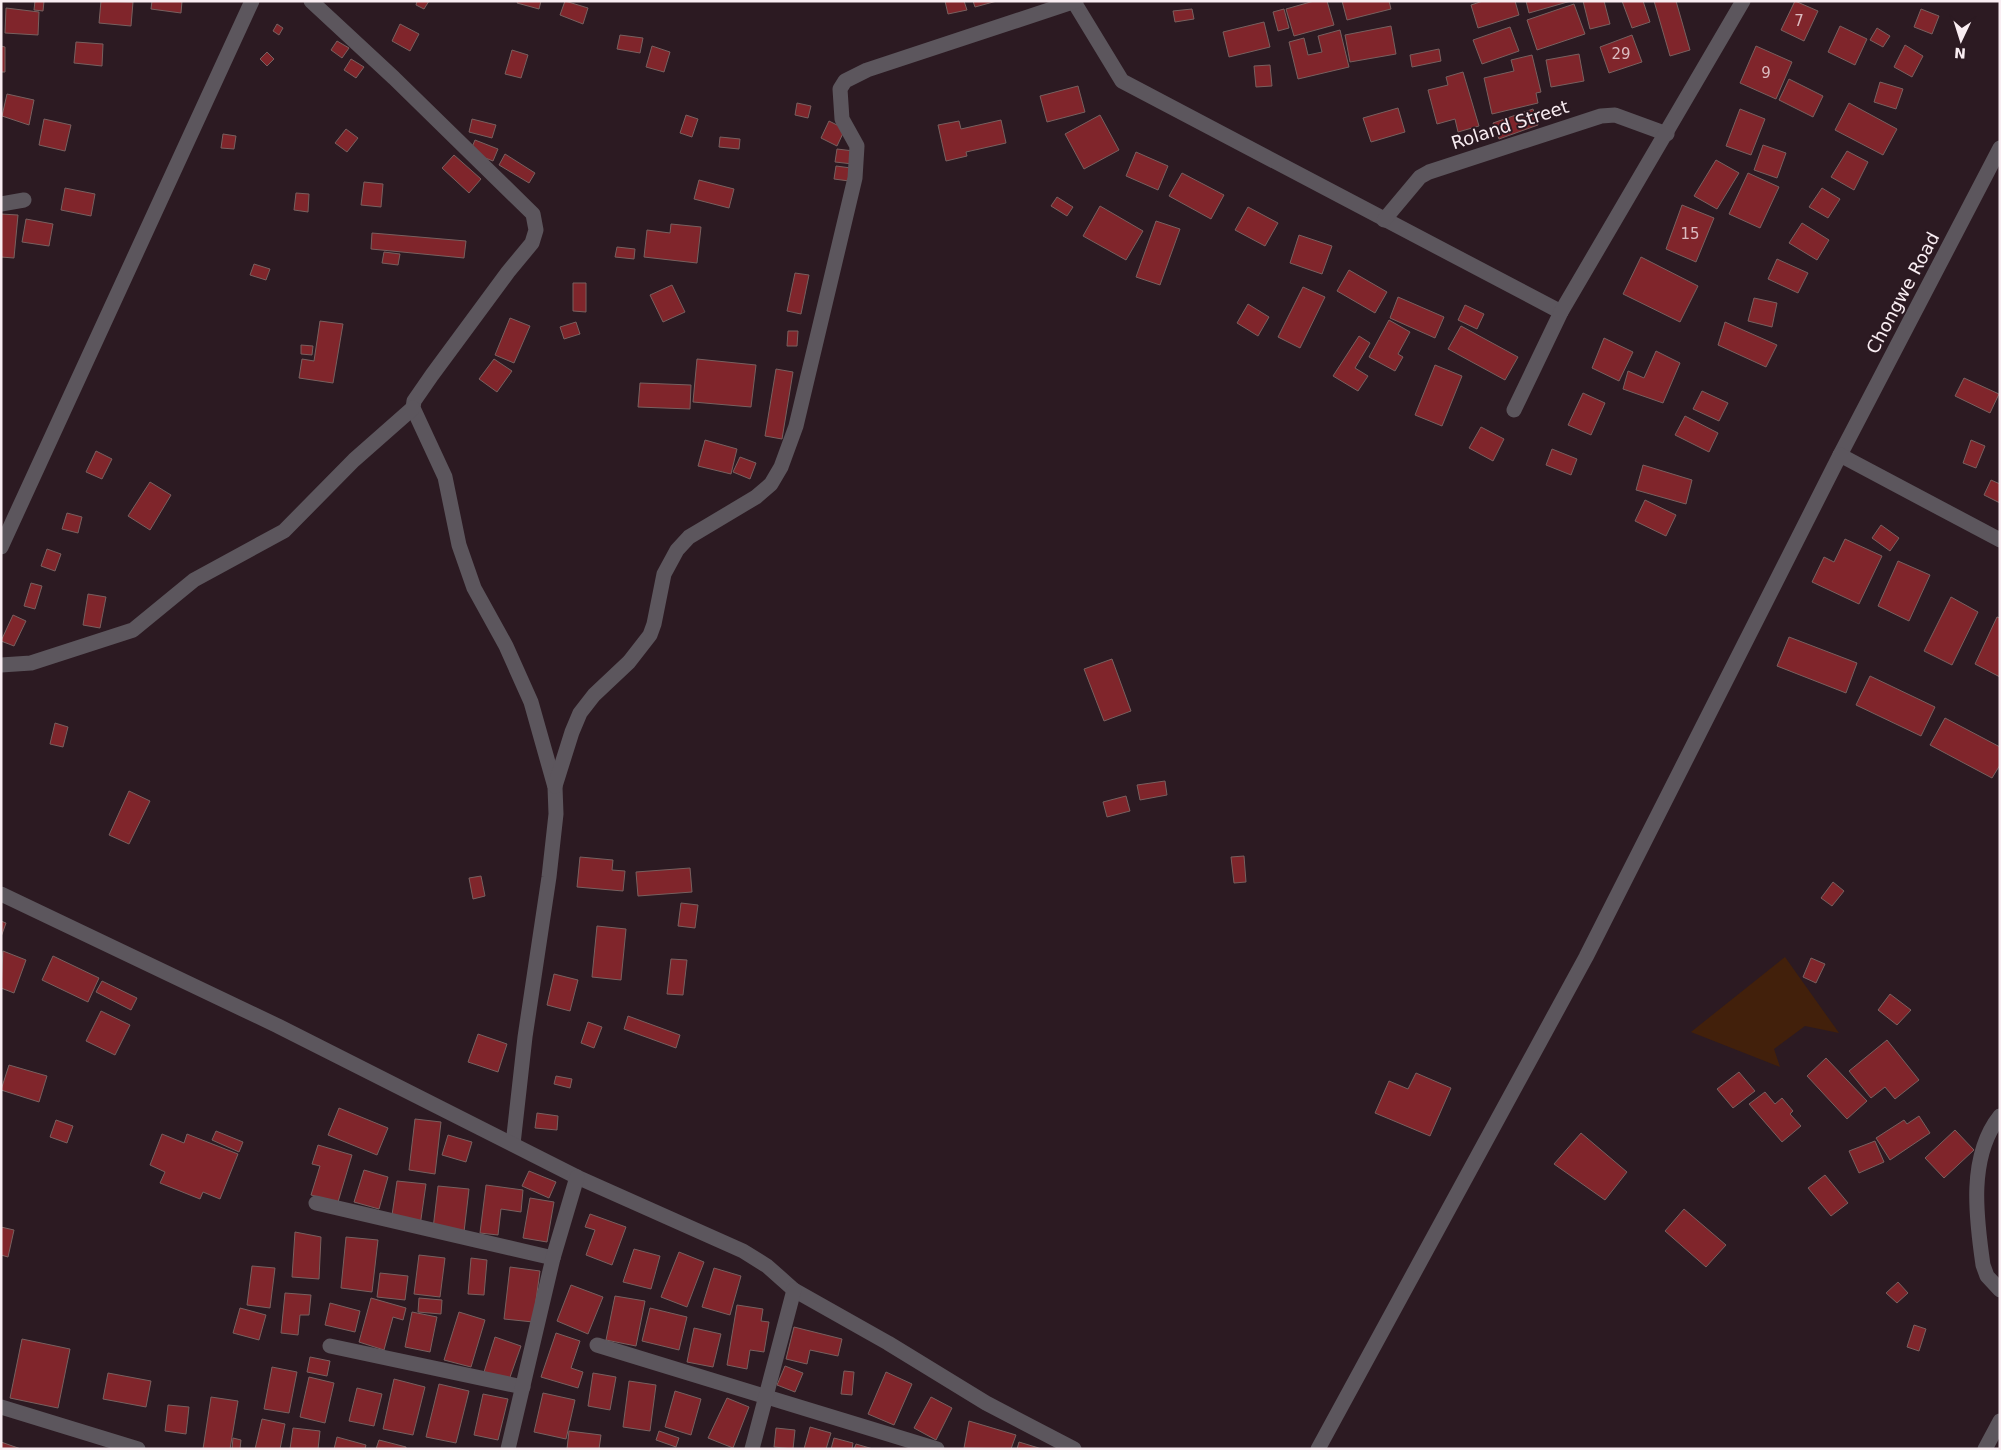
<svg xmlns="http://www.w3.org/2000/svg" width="2001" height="1450" font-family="'DejaVu Sans',sans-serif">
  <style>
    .green { fill: #42200b }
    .building { fill: #80252b; stroke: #78605f }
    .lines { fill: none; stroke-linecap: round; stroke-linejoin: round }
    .minor { stroke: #5c565d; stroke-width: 15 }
    .labels { text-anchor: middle; stroke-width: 4; stroke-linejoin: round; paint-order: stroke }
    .number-label { font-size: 15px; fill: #dbbbc0 }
    .street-label { font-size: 18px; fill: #f9edf2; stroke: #2c1a22 }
  </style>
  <rect width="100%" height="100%" fill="#2c1a22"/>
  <polygon class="green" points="1785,957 1839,1033 1805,1026 1774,1049 1780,1067 1691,1032"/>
  <g class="building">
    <polygon points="35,1 44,1 43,11 34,10"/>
    <polygon points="101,1 133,2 131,26 99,23"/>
    <polygon points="152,1 182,1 181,13 151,9"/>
    <polygon points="417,1 429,1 424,9 416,5"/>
    <polygon points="518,1 541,1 539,9 517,3"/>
    <polygon points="565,1 588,8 583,24 560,15"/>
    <polygon points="945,1 964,1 967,10 948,14"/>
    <polygon points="973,1 997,1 975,7"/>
    <polygon points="1314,1 1327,1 1334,25 1294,36 1286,9"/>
    <polygon points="1342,1 1389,1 1391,9 1347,20"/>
    <polygon points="1483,1 1515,1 1519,15 1478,28 1471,5"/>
    <polygon points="1526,1 1571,1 1529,13"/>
    <polygon points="1583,1 1604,1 1610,24 1590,29"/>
    <polygon points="1622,1 1643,1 1650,22 1632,28"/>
    <polygon points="1654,1 1676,1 1690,50 1670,56"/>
    <polygon points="1795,1 1818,11 1804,41 1781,30"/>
    <polygon points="1574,4 1585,34 1537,50 1527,20"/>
    <polygon points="6,8 39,12 38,35 5,33"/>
    <polygon points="1192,9 1194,19 1175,22 1173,11"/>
    <polygon points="1284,9 1289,28 1278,31 1273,12"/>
    <polygon points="1921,9 1939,16 1932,34 1914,27"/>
    <polygon points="1264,22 1270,47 1229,57 1223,32"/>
    <polygon points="277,24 283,28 279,35 273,31"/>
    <polygon points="400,24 419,34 410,51 392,41"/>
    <polygon points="1391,26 1396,54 1350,62 1345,35"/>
    <polygon points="1840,26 1867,39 1855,65 1828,52"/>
    <polygon points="1510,27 1519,51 1482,64 1473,40"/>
    <polygon points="1877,28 1890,36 1883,47 1870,40"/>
    <polygon points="1340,30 1349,67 1298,79 1289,42 1304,38 1308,55 1322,52 1318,36"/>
    <polygon points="620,35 643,38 640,53 617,49"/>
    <polygon points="1632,35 1642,62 1609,73 1600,47"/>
    <polygon points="337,41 349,48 342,58 331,50"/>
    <polygon points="76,42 103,44 102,66 74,63"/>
    <polygon points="1905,45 1923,56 1912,77 1894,67"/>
    <polygon points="1,46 5,47 5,72 1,72"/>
    <polygon points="652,46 670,52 664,72 646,67"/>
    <polygon points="1756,46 1792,62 1776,99 1740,83"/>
    <polygon points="1439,49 1441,61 1412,67 1410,55"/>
    <polygon points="512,50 528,55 521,78 505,74"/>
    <polygon points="267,52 274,59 267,66 260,59"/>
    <polygon points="1579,54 1584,81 1551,87 1546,60"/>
    <polygon points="1532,55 1541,92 1536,93 1538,103 1492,114 1484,78 1514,71 1511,60"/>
    <polygon points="351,59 364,67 356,78 344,70"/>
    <polygon points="1270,65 1272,86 1256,87 1254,66"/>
    <polygon points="1463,72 1479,126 1458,132 1455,119 1437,124 1428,90 1448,85 1446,77"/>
    <polygon points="1789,79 1823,96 1813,117 1779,100"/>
    <polygon points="1880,82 1903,89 1896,109 1874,102"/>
    <polygon points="1078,86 1085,112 1047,122 1040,96"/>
    <polygon points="7,94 34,100 29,125 2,116"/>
    <polygon points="797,103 811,106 808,118 795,115"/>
    <polygon points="1849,103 1897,129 1883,155 1835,130"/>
    <polygon points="1398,108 1405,132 1371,142 1363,118"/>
    <polygon points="1533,109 1538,125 1499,139 1493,123"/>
    <polygon points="1740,109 1765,119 1751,155 1726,146"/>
    <polygon points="686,115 698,119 692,137 680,133"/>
    <polygon points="1100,115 1119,150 1084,169 1065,134"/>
    <polygon points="44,119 71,125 65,151 39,145"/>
    <polygon points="472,119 496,125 492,138 469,132"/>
    <polygon points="1001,120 1006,143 966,152 967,156 946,161 938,125 959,121 961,129"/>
    <polygon points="829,121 845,129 837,146 821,138"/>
    <polygon points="346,129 358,138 347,152 335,143"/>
    <polygon points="223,134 236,136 234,149 221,148"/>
    <polygon points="720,137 740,139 739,149 719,147"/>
    <polygon points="475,140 498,149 493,161 470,152"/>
    <polygon points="1763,145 1786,153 1777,178 1754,170"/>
    <polygon points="837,149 854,151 853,164 835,162"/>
    <polygon points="1847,151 1868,162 1854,190 1831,177"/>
    <polygon points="1136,152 1168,166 1158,190 1126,176"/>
    <polygon points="505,154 535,173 529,183 499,165"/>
    <polygon points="454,155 481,179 469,193 442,168"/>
    <polygon points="1716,160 1739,173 1717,209 1694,196"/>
    <polygon points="836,166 851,168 849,181 834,179"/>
    <polygon points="1182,173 1224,195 1211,219 1169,196"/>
    <polygon points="1748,173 1779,187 1760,228 1729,214"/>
    <polygon points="699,180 734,189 729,208 694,199"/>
    <polygon points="364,182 383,184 381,207 361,205"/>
    <polygon points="65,188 95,194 91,216 61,210"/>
    <polygon points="1822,188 1840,199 1828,218 1809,207"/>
    <polygon points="296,193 309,194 308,212 294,210"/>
    <polygon points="1057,197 1073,207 1067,216 1051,206"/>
    <polygon points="1682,205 1714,218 1696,262 1666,249"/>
    <polygon points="1100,206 1143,231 1126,260 1083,236"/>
    <polygon points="1248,207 1278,223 1265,246 1235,230"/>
    <polygon points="1,214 18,215 14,258 1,257"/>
    <polygon points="26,219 53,224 49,246 22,242"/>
    <polygon points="1156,221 1180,229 1160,285 1136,277"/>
    <polygon points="1802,223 1829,240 1817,260 1789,243"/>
    <polygon points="671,224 701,227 697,263 644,257 647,230 670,233"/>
    <polygon points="372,233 466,241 464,258 371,249"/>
    <polygon points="1299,235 1332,246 1322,274 1290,263"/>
    <polygon points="617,247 635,249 634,259 615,257"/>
    <polygon points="384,252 400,254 398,265 382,263"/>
    <polygon points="1641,257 1698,286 1680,322 1623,294"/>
    <polygon points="1777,259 1808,273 1798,293 1768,279"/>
    <polygon points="254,264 270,269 266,280 250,275"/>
    <polygon points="1349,270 1387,292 1375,313 1337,291"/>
    <polygon points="795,273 809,275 801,314 787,311"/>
    <polygon points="573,283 586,283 586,312 573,311"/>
    <polygon points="672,285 685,312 663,322 650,295"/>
    <polygon points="1303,287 1325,297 1300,348 1278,337"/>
    <polygon points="1398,297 1444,317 1435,338 1390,318"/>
    <polygon points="1754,298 1777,303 1772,327 1748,321"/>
    <polygon points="1248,304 1269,317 1258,336 1237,323"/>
    <polygon points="1465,305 1484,314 1477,329 1458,320"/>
    <polygon points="510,318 530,326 514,363 495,355"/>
    <polygon points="1389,320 1410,332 1398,354 1403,357 1395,371 1369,357"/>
    <polygon points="320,321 343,324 333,383 299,378 302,359 314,361"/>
    <polygon points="576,322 580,334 564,339 560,327"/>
    <polygon points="1725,322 1777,345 1766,367 1718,345"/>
    <polygon points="1461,326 1518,357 1505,380 1448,349"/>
    <polygon points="788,331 798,331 797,346 787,346"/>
    <polygon points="1359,336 1370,343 1355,368 1368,376 1358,391 1333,376"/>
    <polygon points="1604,338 1633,352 1619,381 1592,368"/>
    <polygon points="301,345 313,346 312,355 301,354"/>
    <polygon points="1656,351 1680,363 1663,403 1623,389 1628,371 1644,378"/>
    <polygon points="494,359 512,371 497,392 479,379"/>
    <polygon points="697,359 756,365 751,407 693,402"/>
    <polygon points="1435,365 1462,376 1442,426 1415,415"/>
    <polygon points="776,369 793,372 782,439 765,436"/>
    <polygon points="1964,378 1999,394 1990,413 1955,396"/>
    <polygon points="640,383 691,385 690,409 638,407"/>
    <polygon points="1702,391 1728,403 1719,421 1693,409"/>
    <polygon points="1583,393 1605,403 1591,435 1568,425"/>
    <polygon points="1685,416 1718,433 1709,452 1675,435"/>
    <polygon points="1481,427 1504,439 1493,461 1469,448"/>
    <polygon points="705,440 737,449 731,474 698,466"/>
    <polygon points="1971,440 1985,446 1976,468 1963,463"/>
    <polygon points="1552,449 1577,459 1571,475 1546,465"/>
    <polygon points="96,451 112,459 102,479 86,472"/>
    <polygon points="740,457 756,463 750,479 733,472"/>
    <polygon points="1643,465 1692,480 1686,504 1636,490"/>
    <polygon points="1991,480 2000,484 2000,503 1984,495"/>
    <polygon points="150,482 171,495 150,530 128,516"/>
    <polygon points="1645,500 1676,515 1666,536 1635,521"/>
    <polygon points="67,513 82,517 78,533 62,529"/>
    <polygon points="1881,525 1899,538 1890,551 1872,538"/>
    <polygon points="1845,539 1882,556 1859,604 1812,582 1824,557 1834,562"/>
    <polygon points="47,549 61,554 55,571 41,566"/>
    <polygon points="1898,561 1930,575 1909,621 1878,606"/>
    <polygon points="31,583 42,586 35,609 24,606"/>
    <polygon points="88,594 106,597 100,628 83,625"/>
    <polygon points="1951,597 1978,612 1952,665 1924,651"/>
    <polygon points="13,615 26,621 14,646 1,641"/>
    <polygon points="1997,617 2000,618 2000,677 1975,664"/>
    <polygon points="1789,637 1857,663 1846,693 1777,666"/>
    <polygon points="1112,659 1131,711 1104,721 1084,669"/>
    <polygon points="1870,676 1935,707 1921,736 1856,705"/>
    <polygon points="1945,718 2000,747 2000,765 1992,778 1930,745"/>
    <polygon points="55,723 68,727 63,747 50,744"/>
    <polygon points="1165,781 1167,795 1140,800 1137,785"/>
    <polygon points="129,791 150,801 129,844 109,835"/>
    <polygon points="1126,796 1130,811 1107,817 1103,802"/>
    <polygon points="1244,856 1246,882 1234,883 1231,857"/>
    <polygon points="580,857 613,860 612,870 625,871 623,891 577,887"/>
    <polygon points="690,868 692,892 638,896 636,872"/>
    <polygon points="481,876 485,896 473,899 469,878"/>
    <polygon points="1833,882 1844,891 1832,906 1821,898"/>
    <polygon points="681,903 698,905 695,928 678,926"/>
    <polygon points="1,921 6,923 1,937"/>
    <polygon points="597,926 626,929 621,980 592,977"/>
    <polygon points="3,951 26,960 14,993 1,988"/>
    <polygon points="53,956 99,978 88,1002 42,980"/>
    <polygon points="1811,958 1825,964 1816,983 1803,977"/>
    <polygon points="671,959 687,960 683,995 667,994"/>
    <polygon points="554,974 578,980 570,1011 547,1005"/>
    <polygon points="102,981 137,998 131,1010 96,992"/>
    <polygon points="1890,994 1911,1010 1897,1025 1878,1010"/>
    <polygon points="101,1011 130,1025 115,1055 86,1041"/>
    <polygon points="628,1016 680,1035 676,1048 624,1029"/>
    <polygon points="588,1022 602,1027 594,1048 581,1043"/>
    <polygon points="478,1034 507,1044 498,1072 468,1062"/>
    <polygon points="1887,1040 1919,1080 1895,1099 1885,1087 1871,1098 1849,1071"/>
    <polygon points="1826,1058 1867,1101 1847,1119 1807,1076"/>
    <polygon points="9,1065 47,1076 39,1102 1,1090"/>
    <polygon points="1739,1072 1755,1091 1733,1108 1717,1089"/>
    <polygon points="1416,1073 1451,1088 1430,1136 1375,1113 1389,1081 1408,1089"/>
    <polygon points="556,1076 572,1079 570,1088 554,1084"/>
    <polygon points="1765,1092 1775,1104 1782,1098 1793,1111 1790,1114 1801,1126 1782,1142 1749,1104"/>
    <polygon points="339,1108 388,1128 377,1155 328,1135"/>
    <polygon points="537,1113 558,1116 557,1130 535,1128"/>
    <polygon points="1919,1116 1930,1133 1890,1160 1876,1138 1904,1120 1907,1124"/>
    <polygon points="415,1119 441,1122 435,1174 409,1170"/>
    <polygon points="56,1120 73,1126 67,1143 50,1137"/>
    <polygon points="1955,1130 1974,1150 1944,1178 1925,1158"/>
    <polygon points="216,1131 243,1142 239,1152 212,1140"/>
    <polygon points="1581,1133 1627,1172 1605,1200 1554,1164"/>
    <polygon points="162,1134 184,1143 187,1134 238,1154 220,1199 203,1192 200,1199 160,1183 165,1172 150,1165"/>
    <polygon points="448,1135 472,1142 466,1162 442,1155"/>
    <polygon points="1875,1141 1884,1162 1859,1173 1849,1151"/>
    <polygon points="318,1145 352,1155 338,1202 311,1195 320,1166 312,1164"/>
    <polygon points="364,1170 388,1177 379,1209 354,1202"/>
    <polygon points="529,1171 556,1182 549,1198 522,1186"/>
    <polygon points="1825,1175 1848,1203 1831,1216 1808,1188"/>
    <polygon points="397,1181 426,1184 420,1226 391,1222"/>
    <polygon points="486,1185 523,1190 521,1212 501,1209 498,1235 480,1233"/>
    <polygon points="438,1186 469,1189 464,1232 433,1229"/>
    <polygon points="530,1198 554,1202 547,1242 523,1238"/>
    <polygon points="1684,1209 1726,1245 1706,1267 1665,1231"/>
    <polygon points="590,1214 626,1227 612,1265 586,1255 595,1230 585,1227"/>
    <polygon points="1,1227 14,1230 8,1257 1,1255"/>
    <polygon points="295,1232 321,1237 319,1279 292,1277"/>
    <polygon points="346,1237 378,1240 372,1292 341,1288"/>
    <polygon points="634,1249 660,1256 651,1289 623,1282"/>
    <polygon points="679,1252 704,1262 687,1307 661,1297"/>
    <polygon points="419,1255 445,1258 440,1297 414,1294"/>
    <polygon points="471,1258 487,1260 484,1295 468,1294"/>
    <polygon points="252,1266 275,1268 270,1308 247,1305"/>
    <polygon points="510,1267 540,1271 533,1322 504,1319"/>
    <polygon points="714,1268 741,1276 730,1315 702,1307"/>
    <polygon points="380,1273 408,1276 405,1300 377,1297"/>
    <polygon points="1898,1282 1908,1293 1897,1303 1886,1293"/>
    <polygon points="571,1285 603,1297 588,1334 557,1321"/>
    <polygon points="285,1293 311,1295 309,1315 300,1315 298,1335 281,1333"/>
    <polygon points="615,1296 645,1301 636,1346 606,1340"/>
    <polygon points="371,1298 406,1308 403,1320 393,1317 384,1350 359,1342"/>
    <polygon points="419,1298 442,1300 441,1314 418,1312"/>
    <polygon points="330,1303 360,1311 355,1332 325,1325"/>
    <polygon points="737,1305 763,1309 761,1321 769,1322 764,1352 750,1350 747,1369 727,1365"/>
    <polygon points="240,1308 266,1315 259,1340 233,1333"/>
    <polygon points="650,1308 687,1317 679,1350 642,1341"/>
    <polygon points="412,1312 437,1317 430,1352 405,1347"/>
    <polygon points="459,1312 485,1320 471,1367 444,1360"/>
    <polygon points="1914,1325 1926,1329 1919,1351 1907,1347"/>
    <polygon points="794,1327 842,1339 838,1356 810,1350 807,1364 786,1359"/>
    <polygon points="694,1328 721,1334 713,1367 687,1362"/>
    <polygon points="556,1333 580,1341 571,1368 583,1372 578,1388 541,1377"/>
    <polygon points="495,1337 521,1346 509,1380 484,1372"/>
    <polygon points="22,1339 70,1349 58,1408 10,1398"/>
    <polygon points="310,1357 330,1361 327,1376 307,1372"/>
    <polygon points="785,1366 803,1373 795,1392 777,1385"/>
    <polygon points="272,1367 297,1372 289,1413 264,1409"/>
    <polygon points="844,1371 854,1372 852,1395 841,1394"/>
    <polygon points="886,1372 912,1384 894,1425 868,1414"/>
    <polygon points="108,1373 151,1381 146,1407 103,1399"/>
    <polygon points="593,1373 616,1377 610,1410 588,1406"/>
    <polygon points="309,1377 334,1383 325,1423 300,1417"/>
    <polygon points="394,1379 425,1387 413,1435 383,1429"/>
    <polygon points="629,1381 656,1385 650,1431 623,1427"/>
    <polygon points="439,1384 469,1391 456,1443 426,1437"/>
    <polygon points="357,1388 382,1394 374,1426 349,1421"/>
    <polygon points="675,1391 701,1399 691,1435 665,1427"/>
    <polygon points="543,1393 575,1400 566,1439 534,1432"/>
    <polygon points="483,1394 508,1399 498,1440 474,1435"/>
    <polygon points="211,1397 238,1401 230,1449 203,1449"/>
    <polygon points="931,1397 952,1408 936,1440 914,1428"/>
    <polygon points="727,1398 749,1407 733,1448 708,1438"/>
    <polygon points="168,1405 189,1407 186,1434 165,1431"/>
    <polygon points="262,1419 285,1424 280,1449 255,1449"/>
    <polygon points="969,1421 1016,1435 1011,1449 964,1448"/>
    <polygon points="810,1427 831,1433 826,1449 804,1449"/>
    <polygon points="293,1428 320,1431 318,1449 290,1449"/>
    <polygon points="776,1428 795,1430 793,1449 774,1447"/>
    <polygon points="569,1431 601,1435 599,1449 567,1449"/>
    <polygon points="659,1431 679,1438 676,1447 656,1440"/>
    <polygon points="337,1437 366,1445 365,1449 334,1449"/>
    <polygon points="233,1438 241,1440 240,1449 232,1449"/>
    <polygon points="834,1438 853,1443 852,1449 831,1449"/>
    <polygon points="379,1440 406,1447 406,1449 376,1449"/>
    <polygon points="1,1442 21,1449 1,1449"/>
    <polygon points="1019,1442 1042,1449 1017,1449"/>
    <polygon points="856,1444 873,1449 854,1449"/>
  </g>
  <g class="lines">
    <g class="minor">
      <polyline points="311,1 394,78 533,214 536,230 532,243 508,272 432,375 414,401 413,408 445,477 459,545 474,588 506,646 531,702 555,787 556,814 549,877 525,1037 513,1144"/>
      <polyline points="1074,2 1122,81 1561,312"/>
      <polyline points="1,204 24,200"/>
      <polyline points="1384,220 1420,177 1429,172 1601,116 1615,115 1667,134"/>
      <polyline points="1514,410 1561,312 1743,1"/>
      <polyline points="1840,455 2000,148"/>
      <polyline points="1,547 252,1"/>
      <polyline points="1,665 31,663 133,630 194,580 284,531 354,460 413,408"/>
      <polyline points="555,786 572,732 580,713 594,695 629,662 650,635 654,624 664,574 677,550 689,537 756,497 771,484 781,467 796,426 855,178 857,146 842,119 840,89 845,81 867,70 1076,1"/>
      <polyline points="1,894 278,1026 577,1177 743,1251 767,1266 794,1290 888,1343 986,1403 1074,1449"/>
      <path d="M2000,1116c-32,40 -24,101 -17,149l4,11 13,14"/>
      <polyline points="316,1203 553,1258"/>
      <polyline points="597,1345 937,1449"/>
      <polyline points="330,1346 523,1387"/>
      <polyline points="1,1407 138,1449"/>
      <polyline points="508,1449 553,1258 577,1177"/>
      <polyline points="752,1449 794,1290"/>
      <polyline points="1318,1449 1586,957 1840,455 2000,540"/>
      <polyline points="1985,1449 2000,1421"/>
    </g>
  </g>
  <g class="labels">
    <g class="number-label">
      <text x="1799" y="26">7</text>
      <text x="1621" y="59">29</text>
      <text x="1766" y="78">9</text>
      <text x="1690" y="239">15</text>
    </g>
    <g class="street-label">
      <text transform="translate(1510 125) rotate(-18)" y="6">Roland Street</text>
      <text transform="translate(1903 293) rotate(-62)" y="6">Chongwe Road</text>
    </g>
  </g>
  <rect width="2001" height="1450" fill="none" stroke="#f9edf2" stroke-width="5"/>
  <g transform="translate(1961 40) rotate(184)" stroke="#2c1a22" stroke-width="4" paint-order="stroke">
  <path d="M0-4L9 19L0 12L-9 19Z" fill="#f9edf2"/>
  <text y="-8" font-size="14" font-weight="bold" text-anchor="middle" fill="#f9edf2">N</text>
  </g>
</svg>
